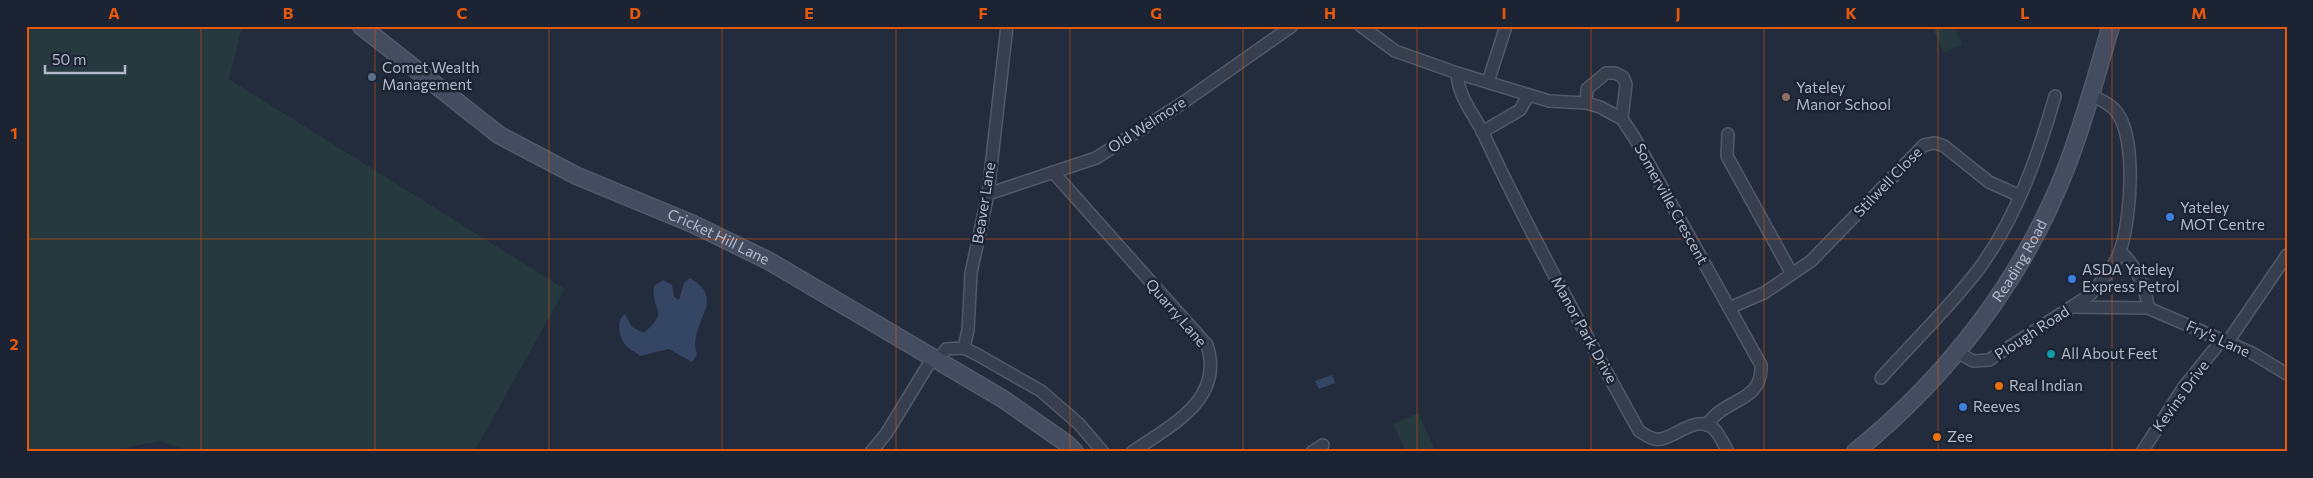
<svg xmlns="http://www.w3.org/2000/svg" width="2313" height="478" font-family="Commissioner,sans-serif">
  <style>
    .grass { fill: #25393e }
    .water { fill: #354665 }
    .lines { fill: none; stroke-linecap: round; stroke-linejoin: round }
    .street-casing { stroke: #525968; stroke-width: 14 }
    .secondary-casing { stroke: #525968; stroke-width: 19 }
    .street { stroke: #373e4d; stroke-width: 11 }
    .secondary { stroke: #444d60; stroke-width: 16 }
    .grid { fill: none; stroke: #e8590c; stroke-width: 1; stroke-opacity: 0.55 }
    .service-dot { fill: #5c6f8a; stroke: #1c2332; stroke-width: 2 }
    .education-dot { fill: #8d6e63; stroke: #1c2332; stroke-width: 2 }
    .shop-dot { fill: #3f7fe0; stroke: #1c2332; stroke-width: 2 }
    .culture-dot { fill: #0f9aa8; stroke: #1c2332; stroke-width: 2 }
    .food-dot { fill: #e8710a; stroke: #1c2332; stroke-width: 2 }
    .labels { text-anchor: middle; stroke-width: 5; stroke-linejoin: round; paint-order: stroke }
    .poi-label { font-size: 15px; fill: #b2b9c9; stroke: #1c2332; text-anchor: start }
    .street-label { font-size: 15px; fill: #b2b9c9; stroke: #1c2332 }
    .neatline { fill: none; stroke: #e8590c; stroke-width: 2 }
    .grid-label { font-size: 16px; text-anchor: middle; font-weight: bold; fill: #e8590c }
  </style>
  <rect width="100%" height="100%" fill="#232c3d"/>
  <g class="grass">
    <polygon points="26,26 242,26 229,79 565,289 474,452 191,452 160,441 104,452 26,452"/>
    <polygon points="1931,26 1954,26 1962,44 1944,53"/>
    <polygon points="1418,413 1436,452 1406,452 1393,424"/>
  </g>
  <g class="water">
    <path d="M690,278c39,23 -3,44 7,76l-5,8 -23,-13 -29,7c-4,-4 -13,-8 -16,-13 -5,-8 -8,-23 1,-29l7,13 12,6c27,-24 7,-19 10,-47l9,-6 9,5 2,12 5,3 5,-17z"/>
    <polygon points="1332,375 1335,383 1319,389 1315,381"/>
  </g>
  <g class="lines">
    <defs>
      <g id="street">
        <path d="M1361,26l34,25 62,22c1,24 17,41 27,62 47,101 102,199 155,296 7,4 14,10 22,8 16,-3 36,-24 52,-11 6,5 11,17 15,24"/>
        <path d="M1457,73l92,28 37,2 14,4 22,12 12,18 127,228c2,38 -36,32 -54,60"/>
        <polyline points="1488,82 1506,26"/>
        <polyline points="1586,103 1587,89 1606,73 1615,73 1623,77 1626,84 1622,119"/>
        <polyline points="1482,132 1520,110 1528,96"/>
        <polyline points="1728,134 1727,156 1792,274"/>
        <path d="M1053,172l154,173c18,55 -37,81 -75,107"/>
        <polyline points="988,194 1096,158 1181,104 1292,26"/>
        <path d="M2120,252c15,11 27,38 28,56"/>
        <polyline points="2073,307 2148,308 2252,353 2287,374"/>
        <polyline points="1729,308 1764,293 1811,261 1924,145 1935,143 1944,146 1989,182 2020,196"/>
        <polyline points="2227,343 2287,255"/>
        <polyline points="964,348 968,330 971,273 988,194 1007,26"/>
        <path d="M1957,352l16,9 16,-1 101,-65c11,-13 25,-29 30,-44 11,-31 18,-118 -6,-142 -7,-7 -16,-10 -23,-14"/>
        <polyline points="938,360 946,349 964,348 978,355 1041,391 1079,424 1103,452"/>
        <path d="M1881,378c32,-36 68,-70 97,-108 38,-51 60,-114 77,-174"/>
        <polyline points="871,452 886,434 933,357"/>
        <polyline points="1312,452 1323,445"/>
        <polyline points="2142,452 2183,388 2221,341"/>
      </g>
      <g id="secondary">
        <path id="s1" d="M361,26l138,109 78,41 116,48 76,37 234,138 63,44 9,9"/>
        <path id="s2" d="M1855,452c94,-76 170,-175 213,-289 17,-44 29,-91 43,-137"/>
      </g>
    </defs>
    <use href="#street" class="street-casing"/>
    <use href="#secondary" class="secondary-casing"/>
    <use href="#street" class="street"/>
    <use href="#secondary" class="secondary"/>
  </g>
  <path class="grid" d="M201,26v426M375,26v426M549,26v426M722,26v426M896,26v426M1070,26v426M1243,26v426M1417,26v426M1591,26v426M1764,26v426M1938,26v426M2112,26v426M26,239h2261"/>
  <circle class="service-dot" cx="372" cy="77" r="5"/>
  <circle class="education-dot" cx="1786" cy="97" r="5"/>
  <g class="shop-dot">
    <circle cx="2170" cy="217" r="5"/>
    <circle cx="2072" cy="279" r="5"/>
    <circle cx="1963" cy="407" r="5"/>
  </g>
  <circle class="culture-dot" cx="2051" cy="354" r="5"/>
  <g class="food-dot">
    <circle cx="1999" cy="386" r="5"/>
    <circle cx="1937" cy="437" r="5"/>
  </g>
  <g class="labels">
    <g class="poi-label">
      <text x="382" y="73">Comet Wealth<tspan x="382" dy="17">Management</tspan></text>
      <text x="1796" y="93">Yateley<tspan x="1796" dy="17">Manor School</tspan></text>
      <text x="2180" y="213">Yateley<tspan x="2180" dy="17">MOT Centre</tspan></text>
      <text x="2082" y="275">ASDA Yateley<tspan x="2082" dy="17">Express Petrol</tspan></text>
      <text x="2061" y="359">All About Feet</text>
      <text x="2009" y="391">Real Indian</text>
      <text x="1973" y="412">Reeves</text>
      <text x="1947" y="442">Zee</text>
    </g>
    <g class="street-label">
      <text transform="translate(1147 125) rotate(-33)" y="5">Old Welmore</text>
      <text transform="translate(1888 182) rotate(-46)" y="5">Stilwell Close</text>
      <text transform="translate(984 203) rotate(-81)" y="5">Beaver Lane</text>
      <text transform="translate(1671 204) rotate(61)" y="5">Somerville Crescent</text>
      <text dy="5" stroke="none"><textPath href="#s1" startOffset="418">Cricket Hill Lane</textPath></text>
      <text dy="5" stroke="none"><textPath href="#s2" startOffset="254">Reading Road</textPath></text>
      <text transform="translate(1176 313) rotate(49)" y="5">Quarry Lane</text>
      <text transform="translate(1584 330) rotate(61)" y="5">Manor Park Drive</text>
      <text transform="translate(2032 333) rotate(-33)" y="5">Plough Road</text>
      <text transform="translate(2218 339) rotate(24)" y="5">Fry's Lane</text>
      <text transform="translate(2181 396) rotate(-54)" y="5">Kevins Drive</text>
    </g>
  </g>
  <rect width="2313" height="478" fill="none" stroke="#1c2332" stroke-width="55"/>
  <path d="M45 65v8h80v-8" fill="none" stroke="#b2b9c9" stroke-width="2.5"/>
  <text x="52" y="65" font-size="15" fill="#b2b9c9" stroke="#1c2332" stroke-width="4" paint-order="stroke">50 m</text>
  <rect x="28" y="28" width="2258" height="422" class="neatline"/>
  <g class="grid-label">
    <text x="114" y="19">A</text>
    <text x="288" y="19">B</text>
    <text x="462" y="19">C</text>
    <text x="635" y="19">D</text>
    <text x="809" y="19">E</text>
    <text x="983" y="19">F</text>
    <text x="1156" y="19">G</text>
    <text x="1330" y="19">H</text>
    <text x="1504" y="19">I</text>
    <text x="1678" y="19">J</text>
    <text x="1851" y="19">K</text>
    <text x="2025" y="19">L</text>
    <text x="2199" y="19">M</text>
    <text x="14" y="139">1</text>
    <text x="14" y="350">2</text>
  </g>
</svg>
